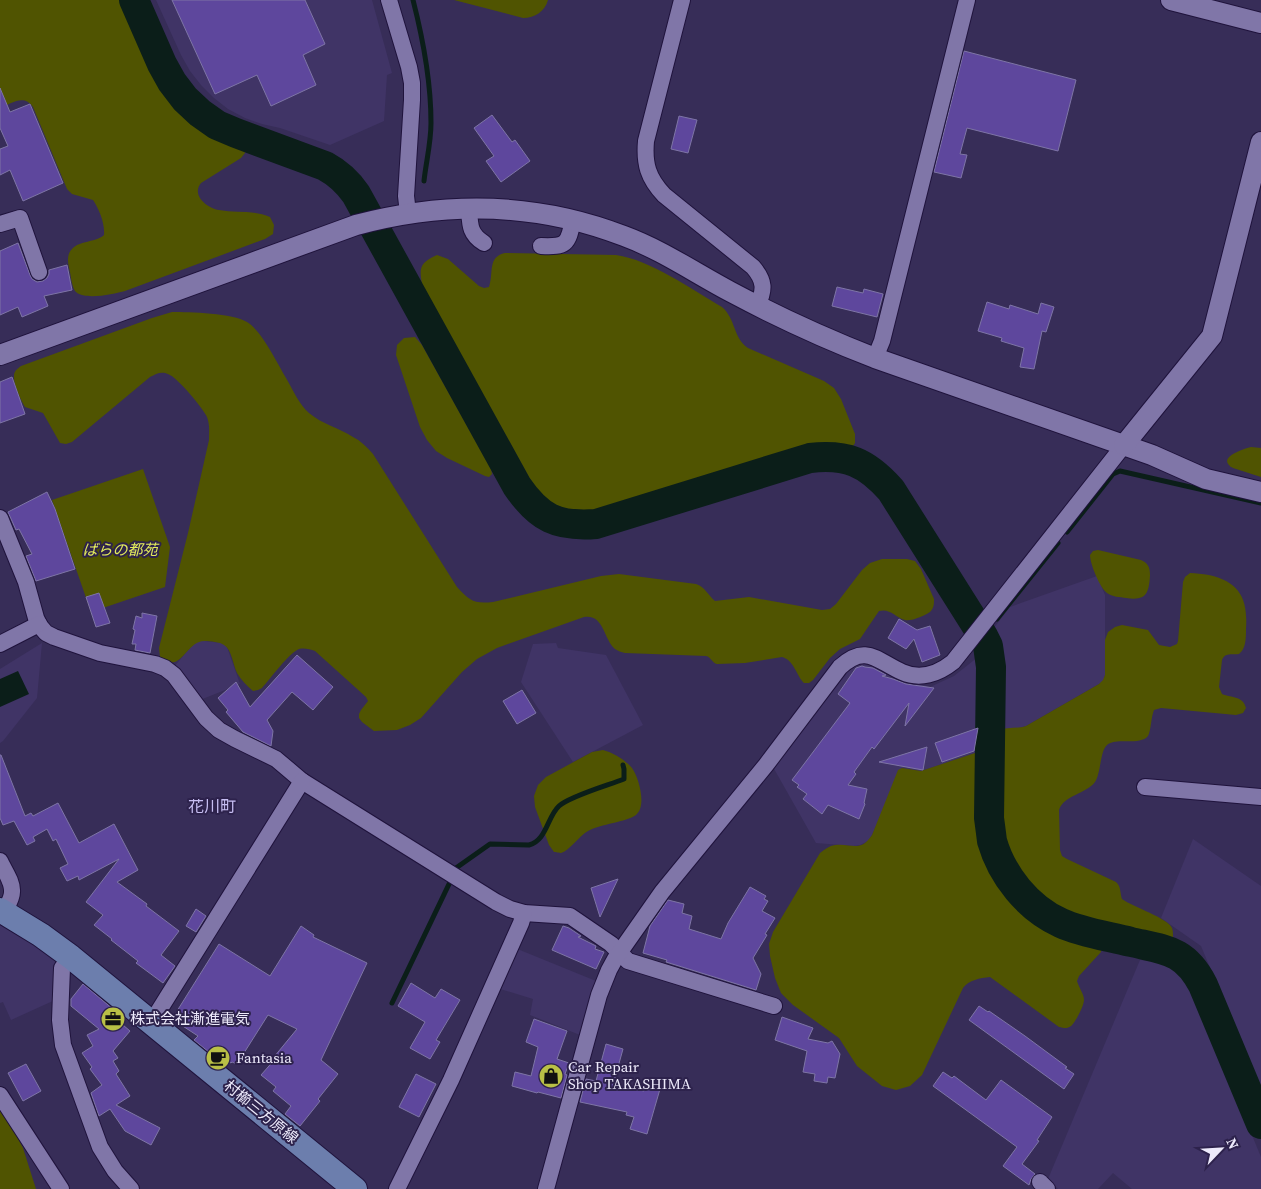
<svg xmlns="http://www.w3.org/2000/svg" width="1261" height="1189" font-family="'Source Serif 4','Noto Sans JP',serif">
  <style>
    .built { fill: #403466 }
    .green { fill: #505401 }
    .water { fill: #0b1e19 }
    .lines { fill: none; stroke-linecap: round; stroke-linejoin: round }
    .stream { stroke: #0b1e19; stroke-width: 5 }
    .river { stroke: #0b1e19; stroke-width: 30 }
    .building { fill: #5e479d; stroke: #7e75a6 }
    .minor-casing { stroke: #1f133c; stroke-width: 18 }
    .tertiary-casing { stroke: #1f133c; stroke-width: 22 }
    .secondary-casing { stroke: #1f133c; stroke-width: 26 }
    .minor { stroke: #8076a8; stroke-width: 16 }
    .tertiary { stroke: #8076a8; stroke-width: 20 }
    .secondary { stroke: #6c7ead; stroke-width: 24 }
    .labels { text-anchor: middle; stroke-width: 4; stroke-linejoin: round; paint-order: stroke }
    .park-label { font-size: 15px; font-style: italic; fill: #e3ec5c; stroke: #2d224c }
    .poi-label { font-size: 15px; fill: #edeafb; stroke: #2d224c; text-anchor: start }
    .street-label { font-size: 15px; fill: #edeafb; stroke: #2d224c }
    .neighbourhood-label { font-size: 16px; fill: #c6bdf2; stroke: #2d224c }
  </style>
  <rect width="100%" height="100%" fill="#372d58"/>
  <g class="built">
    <polygon points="156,0 372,0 392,73 387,75 384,121 330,145 280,128 262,124 245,118 228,109 214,98 201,85 190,71 181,55"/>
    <polygon points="1097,576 1105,595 1105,675 1104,680 1099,684 1026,726 1015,729 1001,729 1002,666 1001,651 990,633 1010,607"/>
    <polygon points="198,641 204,641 222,643 226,645 228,650 240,684 200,700 174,667 193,644"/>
    <polygon points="42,643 37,698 3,741 0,743 0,669"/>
    <polygon points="556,643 558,648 606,655 643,725 573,762 521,682 533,644"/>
    <polygon points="978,657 979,667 978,752 921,771 902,768 872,835 868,841 860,845 853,846 816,843 773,767 845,672 858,663 866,662 901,679 930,687 954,676"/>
    <polygon points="1193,839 1261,886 1261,1090 1201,946 1161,918"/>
    <polygon points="0,921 51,954 56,963 55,1000 11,1020 3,1002 0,1003"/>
    <polygon points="515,948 596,981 580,1035 530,1015 533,999 497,988"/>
    <polygon points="1140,960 1162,962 1181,974 1191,988 1261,1157 1261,1189 1132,1189 1113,1173 1098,1189 1058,1189 1048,1179"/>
  </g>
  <g class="green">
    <path d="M0,0h127c18,41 33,87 68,117 5,4 12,9 19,13 10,6 22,8 30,17l1,6 -4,5 -40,25c-10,12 6,25 18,27 17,3 35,0 51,7l4,8 -1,9 -8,5 -140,52c-11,3 -42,10 -50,0 -3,-5 -4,-13 -5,-19 -2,-8 -4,-17 2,-23 8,-9 23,-6 32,-14 1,-12 -5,-26 -11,-35l-21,-6 -5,-5 -34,-82c-9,-13 -21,-4 -33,1z"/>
    <path d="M454,0h94c-3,11 -13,18 -25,18z"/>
    <path d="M505,253l111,2c35,5 75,34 106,52 14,12 11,31 26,41l76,33 10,7 7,11 14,35v9l-4,6 -8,3 -15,-2 -20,3 -155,47c-29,7 -76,19 -103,2 -9,-6 -14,-15 -20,-23l-108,-195c-3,-17 -2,-21 15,-29l11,4 31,27 5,2 5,-1c5,-14 -2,-30 16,-34z"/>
    <path d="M172,312c18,0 61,1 75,10 15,9 30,41 39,56 7,12 13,26 23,35 13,11 30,15 44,24 8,4 14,10 20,17l84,133c13,14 17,17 36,15l108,-26 18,-2 77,10c9,3 12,11 19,17l34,-4 73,13 8,-1 6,-5 26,-34 8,-7 12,-4h25l8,2 6,8 13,30c0,5 0,8 -3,12 -4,4 -21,11 -26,9 -10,-3 -15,-12 -26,-9l-19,28 -20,10 -10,9 -17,22 -4,3h-5c-8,-8 -10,-23 -22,-26l-37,6 -28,1c-5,-1 -6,-7 -11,-8l-81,-3c-4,-1 -7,-2 -10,-4 -12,-11 -11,-35 -31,-32l-87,31 -20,11 -15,13 -41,46 -11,7 -13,5 -23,1 -12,-9 -3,-4v-4l2,-4 7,-9 -2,-4 -51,-46c-5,-2 -11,-3 -16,-2 -10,4 -29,30 -37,39l-4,2 -5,1c-6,-5 -12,-11 -16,-18 -4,-8 -5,-23 -13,-28 -4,-3 -14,-4 -19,-4 -19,-1 -24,35 -45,16l-1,-9 29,-115 21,-93c0,-8 1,-15 -2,-23 -4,-9 -30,-40 -39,-43 -7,-3 -12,0 -18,3l-78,65 -6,2 -6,-1 -17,-30 -18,-6c-4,-6 -12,-24 -11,-31 0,-5 3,-7 7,-10l131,-48z"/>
    <polygon points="415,337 422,345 491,469 492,474 489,477 485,476 447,458 436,451 427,440 420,427 396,355 397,345 404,338"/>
    <path d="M1251,447l10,1v29l-28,-9c-18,-10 10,-19 18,-21z"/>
    <polygon points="143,469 170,547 165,587 91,612 52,500"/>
    <path d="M1098,550l43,10c7,3 9,7 9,15 -1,19 -4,26 -24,23 -6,-1 -14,-1 -19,-5 -7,-5 -17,-29 -17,-38l3,-4z"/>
    <path d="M1190,573c6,0 12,1 19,2 31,7 39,24 37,54 0,9 0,20 -7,25 -7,1 -14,-2 -17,6l-3,27 3,7c10,4 21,2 24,14l-3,5 -7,2 -75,-7 -7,2c-3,7 -3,21 -6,26 -8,10 -32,1 -41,9 -7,6 -6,28 -12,37 -9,12 -31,13 -36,28l1,40 2,6 5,3 49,23c5,4 4,11 6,17 11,8 46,19 50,29 1,2 1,7 1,9l-5,4 -7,2c-31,-8 -67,-13 -96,-25 -40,-17 -68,-58 -70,-101 -1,-28 1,-56 1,-84l2,-3c9,-3 19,-1 28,-4l73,-42 4,-4 2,-5v-35l3,-8 7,-5 7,-2 26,5 11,15 11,2 7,-3 1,-3 5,-59 2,-5z"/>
    <path d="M603,750c11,3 21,9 29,18 7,10 15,38 4,47 -10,7 -35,9 -48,16 -9,5 -19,20 -27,22 -1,0 -6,-1 -7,-1l-5,-7 -14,-38 -1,-11 4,-11 8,-8 46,-25z"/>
    <path d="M978,752h3l3,4c0,21 -2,42 -1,62 2,48 32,88 74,109 7,4 17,7 25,10 6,1 13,2 18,5l2,5 -1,5 -22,24 -2,5c2,7 7,13 7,19 0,6 -9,23 -13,26 -4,3 -7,2 -12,1l-69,-50c-10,1 -21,3 -27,11l-41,87 -12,11 -14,4 -14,-4 -25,-20 -18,-28 -46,-33 -12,-12 -6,-15 -5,-22 -1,-12 4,-12 47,-79c5,-4 9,-7 15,-8 17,-2 25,8 37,-10l26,-65 4,-2 19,3z"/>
    <polygon points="0,1109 13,1129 23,1148 36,1189 0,1189"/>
  </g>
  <polygon class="water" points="18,671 29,694 0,707 0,679"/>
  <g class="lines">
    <g class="stream">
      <path d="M413,0c10,39 18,83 18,123 0,20 -5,39 -7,58"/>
      <polyline points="1067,532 1113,474 1120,471 1261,503"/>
      <polyline points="997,619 1058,543"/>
      <polyline points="984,637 987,632"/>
      <path d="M456,868l34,-24 39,1c18,-5 18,-28 30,-39 11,-10 50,-21 65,-27v-10l-1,-4"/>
      <polyline points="392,1003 450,882"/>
    </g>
    <path class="river" d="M134,0l28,64 10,18 13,17 15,14 17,12 19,8 89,33c13,7 22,15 31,28l161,292c22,32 40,41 79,38l214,-66c37,-4 56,4 81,32l92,146 5,10 3,21 -2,151c1,7 2,15 3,23 10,35 36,67 69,82 22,10 47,13 70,19 35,8 54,8 72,43l58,139"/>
  </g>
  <g class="building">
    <polygon points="172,0 305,0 325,44 303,55 316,85 271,106 257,75 215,94"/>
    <polygon points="964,51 1076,80 1058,151 967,128 960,154 967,155 961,178 934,172"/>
    <polygon points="0,88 10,112 30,104 63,183 23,201 10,170 0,175 0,149 8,146 0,128"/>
    <polygon points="492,115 512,142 515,140 530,161 501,182 486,161 494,156 474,128"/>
    <polygon points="679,116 697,120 688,153 671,149"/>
    <polygon points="18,243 30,275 32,279 37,282 43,281 47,278 49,274 49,270 67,265 72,290 44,296 48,306 22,317 18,307 0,315 0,251"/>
    <polygon points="837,287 863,293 864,289 883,294 877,317 832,306"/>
    <polygon points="987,302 1009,309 1010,305 1038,314 1041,303 1054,307 1046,332 1042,331 1034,369 1020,367 1024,348 1001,341 1002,338 978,331"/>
    <polygon points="12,377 25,414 0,423 0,382"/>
    <polygon points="47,492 55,509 75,569 36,581 26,556 32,554 19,529 16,530 8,512"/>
    <polygon points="99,593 110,623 96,627 86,597"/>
    <polygon points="142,613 157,616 150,653 135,650 136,644 132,644 135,630 133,629 136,616 142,618"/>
    <polygon points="899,619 917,630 930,626 940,655 922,662 914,639 906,649 888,638"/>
    <polygon points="297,655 333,687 313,710 292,692 267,720 273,731 271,746 243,732 226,712 228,710 218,698 236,682 250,707"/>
    <polygon points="862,666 865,667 873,668 886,675 882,676 893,679 906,684 934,688 905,726 909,703 874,749 872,747 854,772 856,774 848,785 867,789 864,803 865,804 859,819 828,805 822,814 803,799 807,794 797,787 799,785 792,780 850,703 838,694 856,668"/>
    <polygon points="522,690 536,713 517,724 503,701"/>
    <polygon points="978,728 974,751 942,762 935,743"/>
    <polygon points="927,747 923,770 879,762"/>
    <polygon points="0,755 1,755 25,816 31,813 33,816 58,803 79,843 114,824 138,870 117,882 147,904 146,906 179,931 161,955 175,966 163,983 136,963 138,961 111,940 112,939 94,925 103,915 86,902 119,859 79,880 78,876 67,881 60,868 68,864 56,839 53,841 47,829 33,837 35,841 27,845 14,821 3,825 0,818"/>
    <polygon points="618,879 600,917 591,888"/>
    <polygon points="750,887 766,896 764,899 768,901 762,911 775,918 765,934 767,935 753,958 761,974 756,990 666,962 667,960 643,953 650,926 668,900 684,904 682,913 692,916 689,929 721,939 728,923"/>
    <polygon points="196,909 206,916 196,932 186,926"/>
    <polygon points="301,926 314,935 313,937 367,963 321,1060 338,1074 318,1099 320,1101 300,1126 285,1114 291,1106 273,1091 276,1087 261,1075 276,1058 274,1057 297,1029 268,1015 237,1064 232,1062 231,1063 223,1058 220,1061 194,1040 198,1036 172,1019 219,944 270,976"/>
    <polygon points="563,926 569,928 581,936 578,937 596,946 595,949 604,952 596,969 552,950"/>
    <polygon points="411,983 435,998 441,989 460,1000 436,1040 440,1042 430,1059 410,1048 425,1022 398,1006"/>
    <polygon points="83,984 114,1010 114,1011 119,1016 116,1019 130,1031 113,1051 118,1058 113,1061 119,1071 116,1074 130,1096 116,1105 160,1128 151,1145 125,1131 110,1109 99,1116 91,1093 102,1085 90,1069 92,1067 82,1053 93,1046 87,1035 99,1029 71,1006 71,999"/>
    <polygon points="979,1006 988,1012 989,1011 1025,1036 1067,1067 1065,1068 1074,1074 1064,1089 969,1020"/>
    <polygon points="782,1017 813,1028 808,1039 828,1043 832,1041 840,1054 835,1078 828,1077 827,1083 814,1081 815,1074 803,1072 807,1051 775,1040"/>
    <polygon points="534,1019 567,1031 557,1059 569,1063 565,1074 567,1075 561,1098 538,1092 537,1093 512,1086 515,1072 531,1076 538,1047 526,1042"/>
    <polygon points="606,1044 623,1049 613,1085 644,1091 646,1085 660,1089 647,1134 630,1129 634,1117 626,1115 627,1112 580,1102 586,1079 596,1081"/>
    <polygon points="26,1064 41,1091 23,1101 8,1073"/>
    <polygon points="943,1072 952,1078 954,1076 986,1100 1001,1080 1052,1117 1037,1140 1039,1141 1022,1164 1035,1174 1031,1179 1029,1185 1003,1166 1017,1147 933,1086"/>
    <polygon points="416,1074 436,1084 419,1117 399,1107"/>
  </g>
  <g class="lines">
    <defs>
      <g id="minor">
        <polyline points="389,0 409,67 412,83 412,100 406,196 408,213"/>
        <path d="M682,0l-36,141c-2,23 2,37 18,54l89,72c12,14 12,23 4,39"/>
        <path d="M469,208c1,16 0,26 15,35"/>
        <polyline points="0,224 20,218 39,272"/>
        <path d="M541,246c25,1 27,-1 32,-26"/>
        <polyline points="875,358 882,341 967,0"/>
        <polyline points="0,518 26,582 36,618 40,626 46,633 54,637 100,653 155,664 165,668 174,675 206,718 219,730 235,739 276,759 302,781 496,902 510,909 524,913 570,916 611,944 628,961 774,1006"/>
        <polyline points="0,644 39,624"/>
        <polyline points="1145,787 1261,797"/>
        <path d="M0,861c4,9 13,21 12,31 0,7 -5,14 -8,20"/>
        <polyline points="71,957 62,968 60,1020 63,1045 100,1147 115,1171 131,1189"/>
        <polyline points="150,1022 158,1012 302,781"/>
        <polyline points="0,1095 61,1189"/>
        <polyline points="1040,1182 1047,1189"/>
        <polyline points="397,1189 451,1080 521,923 524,913"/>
        <path d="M546,1189l53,-194 10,-25 6,-11 47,-67 104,-127 74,-98c26,-24 37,-6 62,5 18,8 36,2 51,-10l171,-217"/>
      </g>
      <g id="tertiary">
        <polyline points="1171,0 1261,23"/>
        <path d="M0,355l356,-130c90,-24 180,-23 268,11 38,14 71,37 107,56 47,25 95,47 144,66l277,97 54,24 55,13"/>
        <polyline points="1124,445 1212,336 1261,142"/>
      </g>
      <polyline id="secondary" points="0,910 41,935 71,957 355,1189"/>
    </defs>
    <use href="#minor" class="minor-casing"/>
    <use href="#tertiary" class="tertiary-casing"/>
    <use href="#secondary" class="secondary-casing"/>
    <use href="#minor" class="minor"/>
    <use href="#tertiary" class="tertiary"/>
    <use href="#secondary" class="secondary"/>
  </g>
  <defs>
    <symbol id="office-disc" viewBox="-11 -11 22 22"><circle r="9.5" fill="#b9c046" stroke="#2d224c"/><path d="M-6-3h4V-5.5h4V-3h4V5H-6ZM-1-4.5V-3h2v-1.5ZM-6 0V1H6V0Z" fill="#111"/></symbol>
    <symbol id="cafe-disc" viewBox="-11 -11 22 22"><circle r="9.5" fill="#b9c046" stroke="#2d224c"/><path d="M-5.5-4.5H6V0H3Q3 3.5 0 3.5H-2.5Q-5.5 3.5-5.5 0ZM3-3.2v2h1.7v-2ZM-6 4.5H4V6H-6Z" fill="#111"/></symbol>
    <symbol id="shop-disc" viewBox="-11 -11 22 22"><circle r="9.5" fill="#b9c046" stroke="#2d224c"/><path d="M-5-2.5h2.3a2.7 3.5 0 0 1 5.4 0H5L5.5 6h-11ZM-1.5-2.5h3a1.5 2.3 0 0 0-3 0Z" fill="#111"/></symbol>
  </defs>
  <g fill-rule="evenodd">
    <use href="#office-disc" x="99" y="1005" width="28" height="28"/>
    <use href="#cafe-disc" x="204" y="1044" width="28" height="28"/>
    <use href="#shop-disc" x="537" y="1062" width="28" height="28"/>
  </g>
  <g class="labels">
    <g class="park-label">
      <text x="120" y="555">ばらの都苑</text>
    </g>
    <g class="poi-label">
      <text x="130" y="1024">株式会社漸進電気</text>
      <text x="236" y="1063">Fantasia</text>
      <text x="568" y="1072">Car Repair<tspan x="568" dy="17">Shop TAKASHIMA</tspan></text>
    </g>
    <g class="street-label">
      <text transform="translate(261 1112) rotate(39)" y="5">村櫛三方原線</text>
    </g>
    <g class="neighbourhood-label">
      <text x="212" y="812">花川町</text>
    </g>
  </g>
  <g transform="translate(1221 1149) rotate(65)" stroke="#2d224c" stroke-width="4" paint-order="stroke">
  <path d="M0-4L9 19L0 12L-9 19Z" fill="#edeafb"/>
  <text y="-8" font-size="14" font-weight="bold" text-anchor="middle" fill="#edeafb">N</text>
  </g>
</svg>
